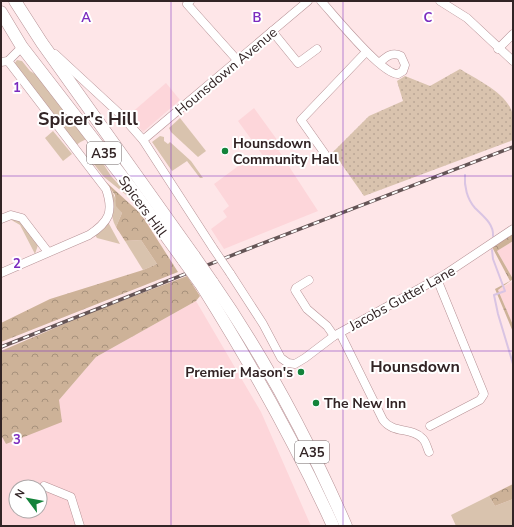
<svg xmlns="http://www.w3.org/2000/svg" width="514" height="527" font-family="'Nunito Sans',sans-serif">
  <style>
    .built { fill: #fdd6da; fill-rule: evenodd }
    .grass { fill: #d9c3ae }
    .forest { fill: url(#forest-crowns) }
    .park { fill: url(#park-dots) }
    .lines { fill: none; stroke-linecap: round; stroke-linejoin: round }
    .stream { stroke: #d9c4e3; stroke-width: 2 }
    .minor-casing { stroke: #b69195; stroke-width: 9 }
    .primary-casing { stroke: #b69195; stroke-width: 13 }
    .minor { stroke: #fff; stroke-width: 8 }
    .primary { stroke: #fff; stroke-width: 12 }
    .rail-casing { stroke: #655556; stroke-width: 3.5 }
    .rail { stroke: #fff; stroke-width: 2; stroke-dasharray: 6; stroke-linecap: butt }
    .minor-bridge-casing { stroke: #b69195; stroke-width: 9; stroke-linecap: butt }
    .primary-bridge-casing { stroke: #b69195; stroke-width: 13; stroke-linecap: butt }
    .minor-bridge { stroke: #fff; stroke-width: 8 }
    .primary-bridge { stroke: #fff; stroke-width: 12 }
    .grid { fill: none; stroke: #7b2cbf; stroke-width: 1; stroke-opacity: 0.55 }
    .poi-dot { fill: #13833a; stroke: #fff; stroke-width: 1.5 }
    .labels { text-anchor: middle; stroke-width: 4; stroke-linejoin: round; paint-order: stroke }
    .shield { fill: #fff; stroke: #706666; stroke-width: 1 }
    .shield-label { font-size: 13px; font-weight: bold; fill: #322425 }
    .street-label { font-size: 14px; fill: #322425; stroke: #fff }
    .poi-label { font-size: 14px; font-weight: bold; fill: #322425; stroke: #fff; text-anchor: start }
    .quarter-label { font-size: 16px; font-weight: bold; fill: #322425; stroke: #fff }
    .district-label { font-size: 18px; font-weight: bold; fill: #322425; stroke: #fff }
    .grid-label { font-size: 13px; text-anchor: middle; font-weight: bold; fill: #7b2cbf; stroke: #fff; stroke-width: 4; stroke-linejoin: round; paint-order: stroke }
  </style>
  <defs>
    <pattern id="forest-crowns" width="20" height="18" patternUnits="userSpaceOnUse"><rect width="20" height="18" fill="#cdb298"/><path d="M2 6a3 3 0 1 1 6 0M12 15a3 3 0 1 1 6 0" fill="none" stroke="#a7917c"/></pattern>
    <pattern id="park-dots" width="8" height="8" patternUnits="userSpaceOnUse"><rect width="8" height="8" fill="#d9c3ae"/><path d="M2 2h.1M6 6h.1" fill="none" stroke="#bba796" stroke-width="1.8" stroke-linecap="round"/></pattern>
  </defs>
  <rect width="100%" height="100%" fill="#fee6e8"/>
  <g class="built">
    <polygon points="166,83 180,100 143,132 129,115"/>
    <polygon points="254,108 283,148 268,158 279,151 318,211 224,249 211,229 227,217 223,211 229,206 214,184 241,164 262,156 266,160 238,121"/>
    <polygon points="513,241 513,279 497,251"/>
    <polygon points="513,281 513,325 498,290"/>
    <path d="M196,301l65,111 50,114h-310v-91l5,9 53,-44 37,-43zM16,487h24v24h-24z"/>
  </g>
  <g class="grass">
    <path d="M17,60l5,1 8,10 8,5 50,62c-4,3 -8,3 -12,8l-62,-82z"/>
    <polygon points="180,118 206,151 198,157 171,132 169,128"/>
    <polygon points="53,131 72,154 63,161 45,138"/>
    <polygon points="160,136 164,137 164,141 168,144 170,142 191,161 203,178 200,178 187,161 172,171 152,142"/>
    <polygon points="93,153 99,157 111,176 135,202 104,177 93,163"/>
    <path d="M110,188c6,8 6,17 12,25l-6,14c-7,-12 -3,-26 -6,-39z"/>
    <polygon points="8,218 20,220 38,245 35,254 20,225"/>
    <polygon points="108,222 120,244 97,238 95,235"/>
    <polygon points="141,240 157,264 143,270 125,241"/>
    <polygon points="489,496 495,506 513,499 513,526 456,526 451,515"/>
  </g>
  <g class="forest">
    <polygon points="106,182 141,214 178,272 1,342 1,323 50,299 143,270 157,264 141,240 125,241 116,227 122,213 116,206 115,195"/>
    <polygon points="513,233 513,241 497,251 513,279 498,290 513,325 513,332 495,289 510,281 492,247"/>
    <polygon points="187,276 200,296 196,301 96,357 59,400 62,422 6,444 1,435 1,351 92,312"/>
    <polygon points="513,484 513,499 495,506 489,496"/>
  </g>
  <path class="park" d="M460,69c17,11 48,24 53,46 1,7 0,17 0,25l-149,56 -31,-44 36,-36 34,-15 -6,-20 8,-5 25,10z"/>
  <g class="lines">
    <g class="stream">
      <path d="M465,175c-1,11 2,24 10,33 8,8 19,16 18,28"/>
      <polyline points="492,250 493,259 505,291 494,295 498,314 513,364"/>
    </g>
    <defs>
      <g id="minor">
        <polyline points="190,1 187,4 238,61"/>
        <path d="M321,1c13,14 61,74 77,73l5,-3 2,-6 -4,-9c-9,-5 -15,1 -22,7"/>
        <polyline points="440,1 467,18 513,61"/>
        <polyline points="272,31 298,63 317,49"/>
        <polyline points="498,49 513,34"/>
        <polyline points="55,54 121,115 143,140 213,248"/>
        <polyline points="1,62 8,61 22,47"/>
        <polyline points="143,140 308,1"/>
        <polyline points="325,154 301,120 366,52"/>
        <polyline points="1,219 11,215 22,218 48,252"/>
        <path d="M1,273l88,-38c20,-13 25,-23 17,-46l-98,-128"/>
        <polyline points="230,273 263,324 281,358 288,363 295,364 305,358 334,336 444,275 513,229"/>
        <polyline points="309,280 296,288 295,290 307,309 327,326 334,336"/>
        <path d="M340,333l43,87c10,14 28,7 39,18 4,3 5,10 7,14"/>
        <polyline points="430,426 480,400 484,394 437,279"/>
        <polyline points="44,486 71,497 80,526"/>
      </g>
      <g id="primary">
        <polyline points="15,1 42,43 194,256"/>
        <polyline points="1,12 22,47 131,188 184,261"/>
        <path d="M212,282c53,76 97,159 134,244"/>
        <path d="M202,286c49,78 93,156 131,240"/>
      </g>
    </defs>
    <use href="#minor" class="minor-casing"/>
    <use href="#primary" class="primary-casing"/>
    <use href="#minor" class="minor"/>
    <use href="#primary" class="primary"/>
    <defs>
      <polyline id="rail" points="1,347 248,249 513,147"/>
    </defs>
    <use href="#rail" class="rail-casing"/>
    <use href="#rail" class="rail"/>
    <defs>
      <polyline id="minor-bridge" points="213,248 230,273"/>
      <g id="primary-bridge">
        <polyline points="194,256 212,282"/>
        <polyline points="184,261 202,286"/>
      </g>
    </defs>
    <use href="#minor-bridge" class="minor-bridge-casing"/>
    <use href="#primary-bridge" class="primary-bridge-casing"/>
    <use href="#minor-bridge" class="minor-bridge"/>
    <use href="#primary-bridge" class="primary-bridge"/>
  </g>
  <path class="grid" d="M171,1v525M343,1v525M1,176h512M1,351h512"/>
  <g class="poi-dot">
    <circle cx="225" cy="151" r="4"/>
    <circle cx="301" cy="372" r="4"/>
    <circle cx="316" cy="403" r="4"/>
  </g>
  <g class="labels">
    <g class="shield">
      <rect x="87" y="142" width="34" height="22" rx="3"/>
      <rect x="295" y="441" width="34" height="22" rx="3"/>
    </g>
    <g class="shield-label">
      <text x="104" y="158">A35</text>
      <text x="312" y="457">A35</text>
    </g>
    <g class="street-label">
      <text transform="translate(226 71) rotate(-40)" y="5">Hounsdown Avenue</text>
      <text transform="translate(143 206) rotate(54)" y="5">Spicers Hill</text>
      <text transform="translate(402 298) rotate(-29)" y="5">Jacobs Gutter Lane</text>
    </g>
    <g class="poi-label">
      <text x="233" y="148">Hounsdown<tspan x="233" dy="16">Community Hall</tspan></text>
      <text x="293" y="377" text-anchor="end">Premier Mason's</text>
      <text x="324" y="408">The New Inn</text>
    </g>
    <g class="quarter-label">
      <text x="415" y="372">Hounsdown</text>
    </g>
    <g class="district-label">
      <text x="88" y="125">Spicer's Hill</text>
    </g>
  </g>
  <g class="grid-label">
    <text x="86" y="22">A</text>
    <text x="257" y="22">B</text>
    <text x="428" y="22">C</text>
    <text x="17" y="92">1</text>
    <text x="17" y="268">2</text>
    <text x="17" y="444">3</text>
  </g>
  <rect width="514" height="527" fill="none" stroke="#322425" stroke-width="4"/>
  <g transform="translate(28 499) rotate(302)"><circle r="19" fill="#ffffff" stroke="#ada7a8"/>
  <path d="M0-3L7 15L0 10L-7 15Z" fill="#13833a"/>
  <text y="-6" font-size="11" font-weight="bold" text-anchor="middle" fill="#322425">N</text>
  </g>
</svg>
